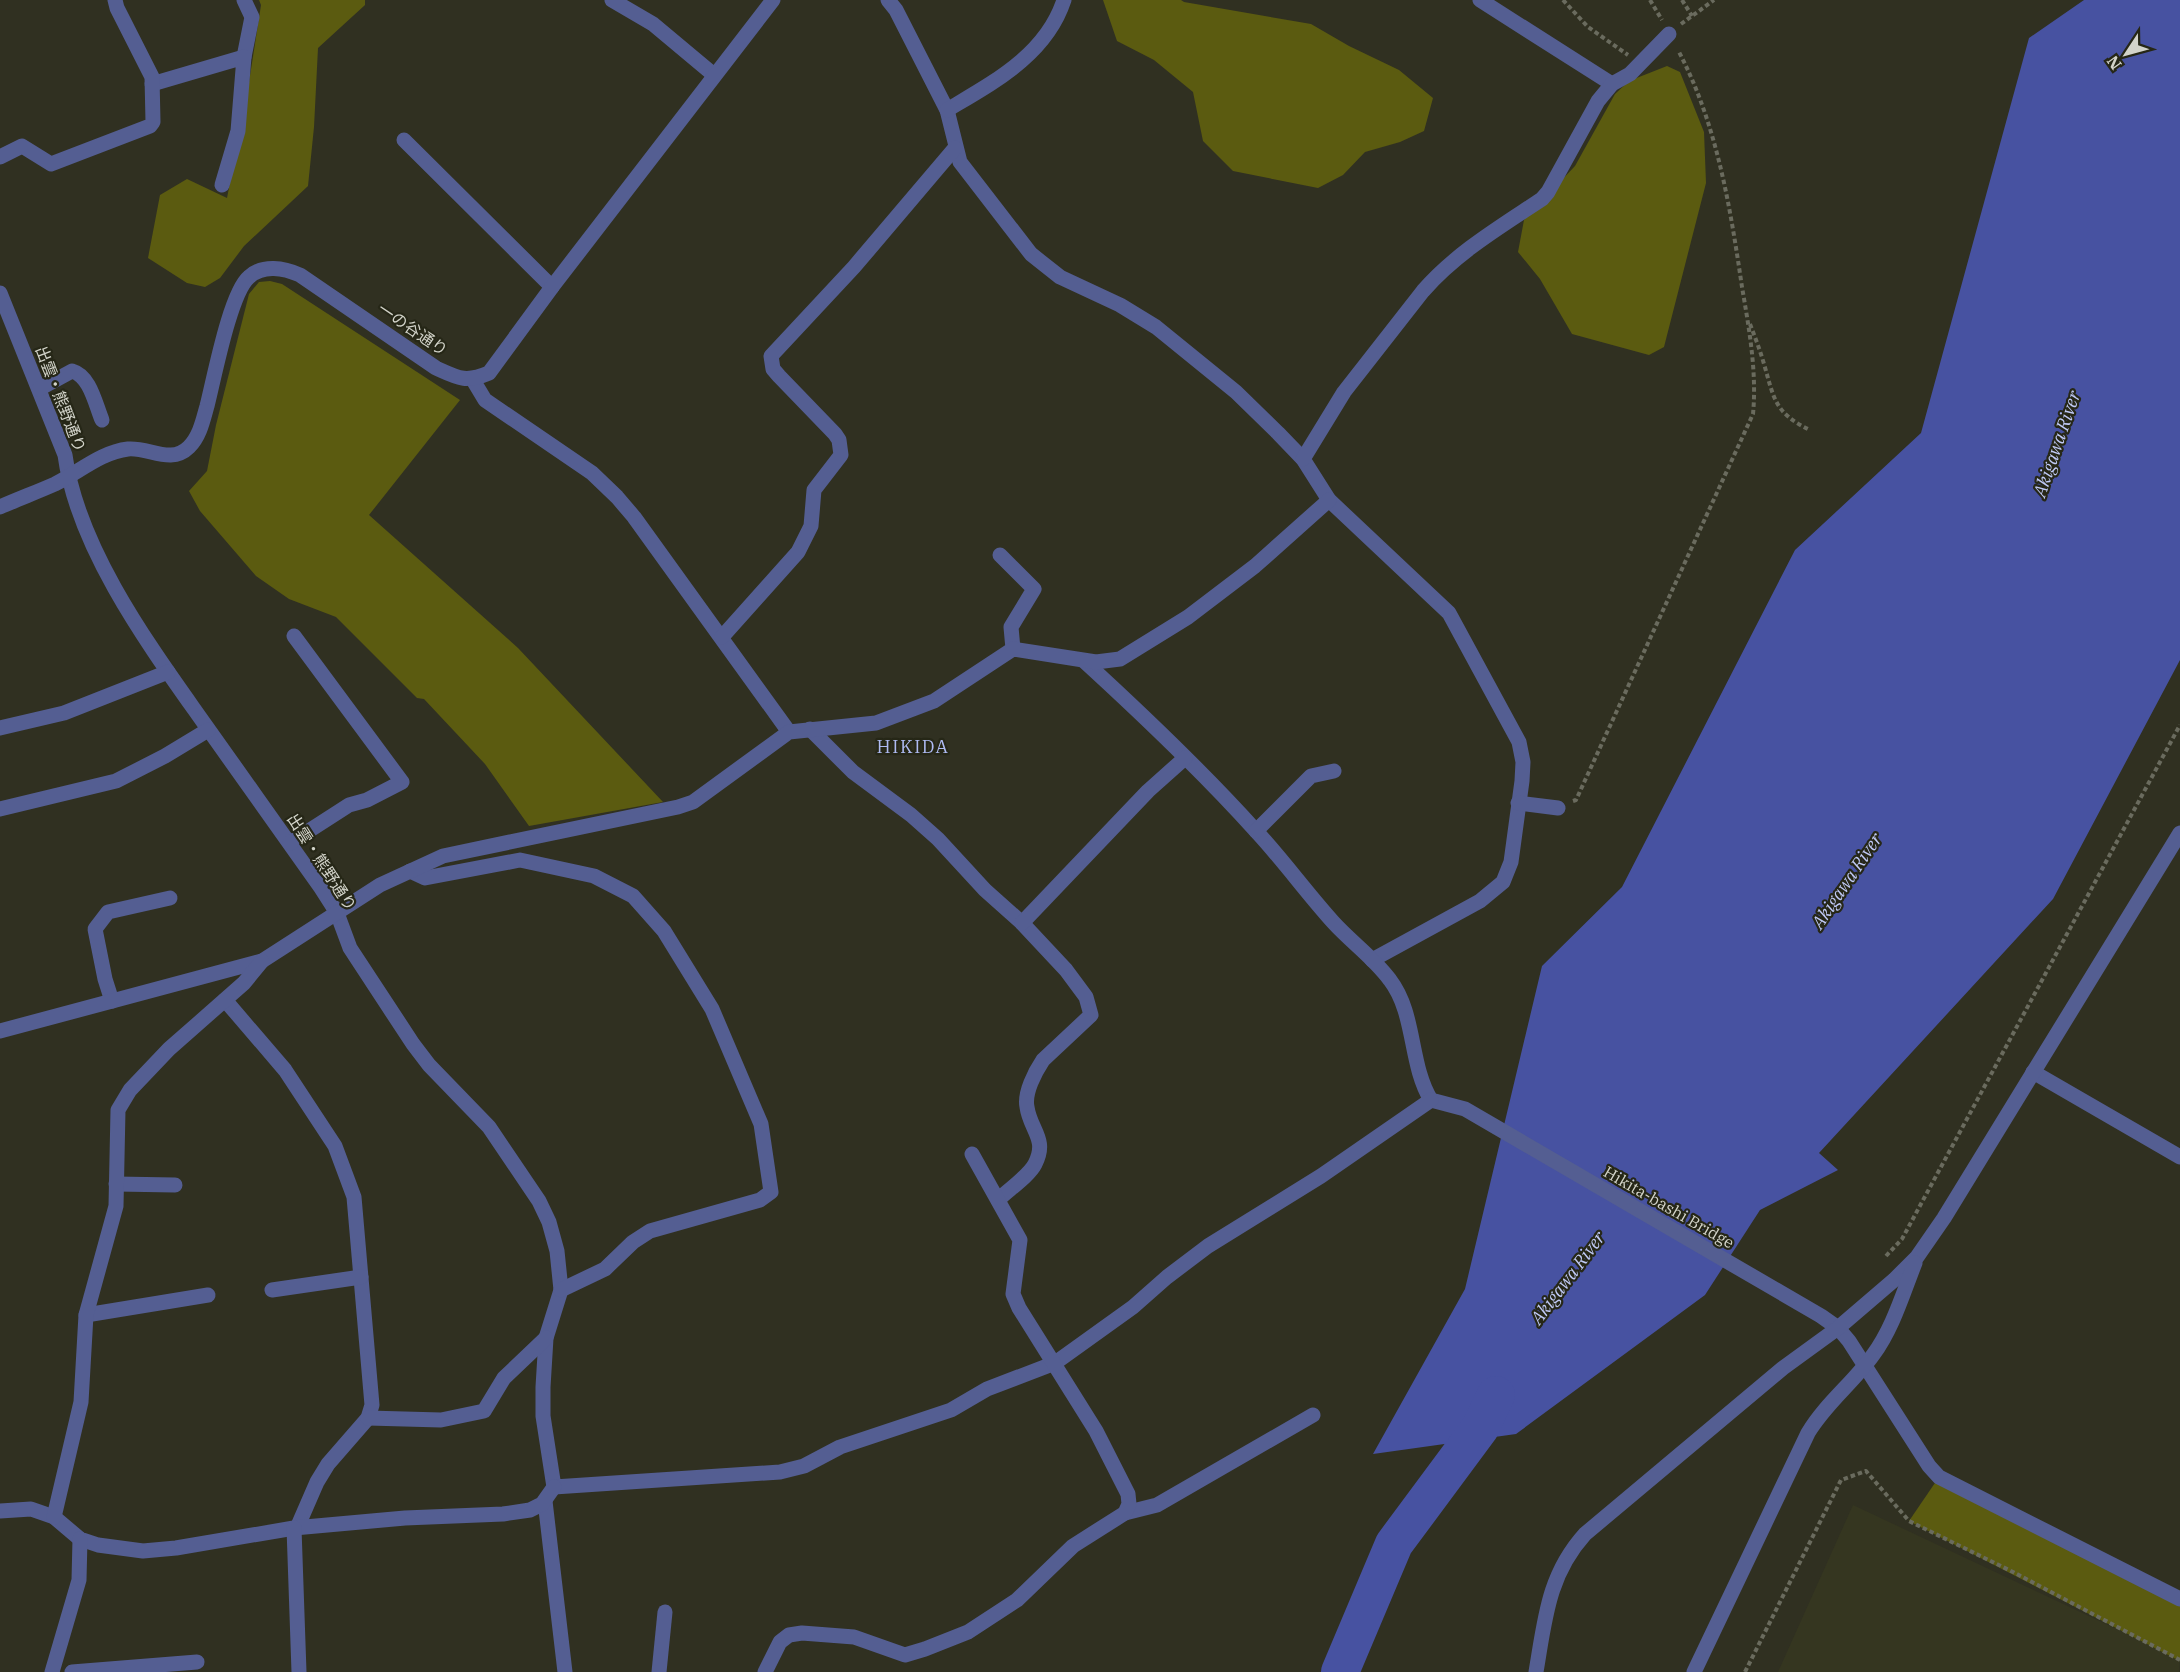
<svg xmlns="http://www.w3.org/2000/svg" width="2180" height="1672" font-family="'IBM Plex Serif','Noto Sans JP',serif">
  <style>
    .built { fill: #353620 }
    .green { fill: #5b5b10 }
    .water { fill: #4752a1 }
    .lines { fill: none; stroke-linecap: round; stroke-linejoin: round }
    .river { stroke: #4752a1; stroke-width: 38 }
    .path { stroke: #6a6b5e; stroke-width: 4; stroke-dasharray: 4.5 3; stroke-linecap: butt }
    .minor { stroke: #545e92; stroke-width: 15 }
    .labels { text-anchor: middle; stroke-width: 4.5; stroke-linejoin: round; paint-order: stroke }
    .street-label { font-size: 16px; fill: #d3d4ca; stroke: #262717 }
    .water-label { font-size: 18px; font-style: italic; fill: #c0caf6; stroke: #262717 }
    .neighbourhood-label { font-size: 18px; letter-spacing: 1.5px; fill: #afbbf3; stroke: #262717 }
  </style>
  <rect width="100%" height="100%" fill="#303021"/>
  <polygon class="built" points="1853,1505 2180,1659 2179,1672 1778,1672"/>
  <g class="green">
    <polygon points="259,0 365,0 365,5 318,48 314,127 308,186 244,246 220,278 205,287 187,283 148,258 160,195 187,179 227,198 247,95 261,5"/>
    <polygon points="1103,0 1181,0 1184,2 1311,24 1349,46 1399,70 1433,98 1424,131 1400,142 1365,152 1343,175 1318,188 1233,171 1203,141 1193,92 1154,60 1117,41"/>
    <polygon points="1667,66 1680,72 1704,132 1706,183 1664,347 1649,355 1572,334 1540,279 1518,252 1524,220 1575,166 1615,94 1629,81"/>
    <polygon points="270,281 282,284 460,400 369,515 518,648 663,802 529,826 485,764 424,699 417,698 336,617 289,599 256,576 200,511 189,491 207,471 216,425 249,294 259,282"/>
    <polygon points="1939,1477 2180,1598 2180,1661 1909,1521"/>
  </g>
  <polygon class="water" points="2084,0 2180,0 2180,660 2053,899 1819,1153 1838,1170 1760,1210 1705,1295 1516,1434 1373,1454 1465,1289 1542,966 1622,887 1795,550 1921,433 2029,38"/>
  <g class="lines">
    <polyline class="river" points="1340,1672 1394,1544 1480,1428 1496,1395"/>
    <g class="path">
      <polyline points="1563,0 1588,27 1628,55"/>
      <polyline points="1650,0 1662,20"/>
      <polyline points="1682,0 1692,16"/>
      <polyline points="1681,24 1714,0"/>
      <path d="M1750,324c5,13 10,26 14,40 10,34 10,49 46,66"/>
      <path d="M1573,801l3,-1 177,-386c4,-42 -4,-86 -11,-127 -12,-81 -25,-163 -64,-237"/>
      <polyline points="1886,1256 1902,1239 2180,725"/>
      <polyline points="1745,1672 1841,1480 1866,1471 1909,1521 2013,1572 2180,1660"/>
    </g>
    <g class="minor">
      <polyline points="244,0 252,17 244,57"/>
      <polyline points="612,0 653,24 714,75"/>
      <polyline points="888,0 896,10 947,110 960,162 1031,254 1060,277 1120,305 1156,327 1236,392 1278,433 1303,459 1329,500 1449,613 1519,742 1523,762 1522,781 1511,862 1503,882 1480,901 1372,960"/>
      <polyline points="1480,0 1612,84"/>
      <polyline points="152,84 244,57 238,131 222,185"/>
      <path d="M947,110c47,-28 99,-55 117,-110"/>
      <polyline points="404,140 552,287"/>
      <polyline points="0,157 22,146 51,164 150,126 153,122 152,77 117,8 115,0"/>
      <path d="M0,293l65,162c12,89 78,182 129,254 42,60 85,119 127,179l16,25 13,35 63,96 16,21 60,62 50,74 10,21 8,29 4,39 -15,48 -3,49v29l11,71"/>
      <polyline points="473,380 485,400 592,473 617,497 634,517 789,732"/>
      <path d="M39,389l33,-18c18,5 23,32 30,49"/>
      <path d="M1303,459l41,-67 79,-101c33,-38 77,-64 119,-92l6,-7 50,-91 14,-17 18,-10 39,-40"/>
      <path d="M0,507c18,-8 37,-15 55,-23 23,-11 46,-32 73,-35 21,-2 43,16 61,-2 11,-11 14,-27 18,-41 7,-27 23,-113 42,-129 14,-13 35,-9 51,-2l136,93c22,10 29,15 53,5l63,-86 221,-287"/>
      <polyline points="1000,555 1034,589 1011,627 1013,649"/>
      <polyline points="722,637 798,552 811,526 814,490 841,455 839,440 835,434 779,376 773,369 771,356 854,267 955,148"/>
      <path d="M1084,661c59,54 118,110 172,170 27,29 50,61 77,91 18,20 41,36 57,58 26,34 19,84 41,120l34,9 356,207 17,12 11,13 80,125 10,11 241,122"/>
      <polyline points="0,728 64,713 168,672"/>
      <path d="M810,729l43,43 58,43 27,24 47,51 37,33 44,47 20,27 5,18 -48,45c-8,12 -19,33 -16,47 3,23 21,32 8,57 -6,12 -27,26 -37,36"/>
      <polyline points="1518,803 1558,808"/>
      <polyline points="0,809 116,781 165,756 208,730"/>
      <polyline points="1256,831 1311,776 1334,771"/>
      <polyline points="290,843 349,805 367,800 402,782 294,636"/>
      <polyline points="410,871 425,878 520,860 594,876 633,896 664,931 712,1009 761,1124 771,1192 760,1200 650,1231 633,1242 605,1269 561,1290"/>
      <polyline points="1022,923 1148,791 1185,758"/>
      <polyline points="225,1000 285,1070 335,1146 354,1197 372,1405 368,1418 328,1464 317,1482 297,1528"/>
      <polyline points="112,1001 105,979 95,929 108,912 170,898"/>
      <polyline points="0,1031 262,961 380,885 443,856 678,807 693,802 789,732 876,723 934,701 1013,649 1096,662 1120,659 1188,617 1255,566 1329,500"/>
      <polyline points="2033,1072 2180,1157"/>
      <polyline points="116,1184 175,1185"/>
      <polyline points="272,1290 361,1277"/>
      <polyline points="86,1315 208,1295"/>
      <polyline points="368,1418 441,1420 484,1411 504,1378 546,1338"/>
      <polyline points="554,1487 780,1472 804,1466 840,1447 951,1410 987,1389 1055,1363 1133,1307 1167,1277 1208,1246 1321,1176 1431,1100"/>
      <polyline points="545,1501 565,1672"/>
      <polyline points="0,1511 31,1509 54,1517 80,1539 98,1545 143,1551 176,1548 294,1528 405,1518 503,1514 530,1510 542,1504 554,1487"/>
      <polyline points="1125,1513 1157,1505 1313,1415"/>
      <polyline points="54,1517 81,1402 86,1315 116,1206 118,1110 130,1090 169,1049 244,983 262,961"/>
      <polyline points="294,1528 299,1672"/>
      <polyline points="52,1672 79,1580 80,1539"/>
      <polyline points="72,1672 197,1662"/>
      <polyline points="659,1672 665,1612"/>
      <polyline points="765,1672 780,1642 789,1635 802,1633 854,1637 905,1655 925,1649 968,1632 1017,1600 1073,1546 1125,1513 1129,1504 1128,1494 1096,1431 1019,1308 1013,1294 1020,1240 972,1154"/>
      <path d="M1536,1672c9,-53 12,-97 49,-138l198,-166 55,-40 56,-48 23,-23 27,-39 236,-385"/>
      <path d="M1694,1672l114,-239c18,-30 45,-50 65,-78 20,-27 30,-62 42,-92"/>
    </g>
  </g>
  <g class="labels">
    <g class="street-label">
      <text transform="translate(413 329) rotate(34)" y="6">一の谷通り</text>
      <text transform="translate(61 399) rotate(69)" y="6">出雲・熊野通り</text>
      <text transform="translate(322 862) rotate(57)" y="6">出雲・熊野通り</text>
      <text transform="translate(1669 1207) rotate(30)" y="6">Hikita-bashi Bridge</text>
    </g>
    <g class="water-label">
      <text transform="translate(2057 444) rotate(-71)" y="6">Akigawa River</text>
      <text transform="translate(1847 881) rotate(-56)" y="6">Akigawa River</text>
      <text transform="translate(1568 1278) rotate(-53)" y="6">Akigawa River</text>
    </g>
    <g class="neighbourhood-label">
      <text x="913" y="753">HIKIDA</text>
    </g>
  </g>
  <g transform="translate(2126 54) rotate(234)" stroke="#262717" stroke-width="4.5" paint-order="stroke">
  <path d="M0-4.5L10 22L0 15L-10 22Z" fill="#d3d4ca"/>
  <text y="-9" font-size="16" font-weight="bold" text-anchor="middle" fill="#d3d4ca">N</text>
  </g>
</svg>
